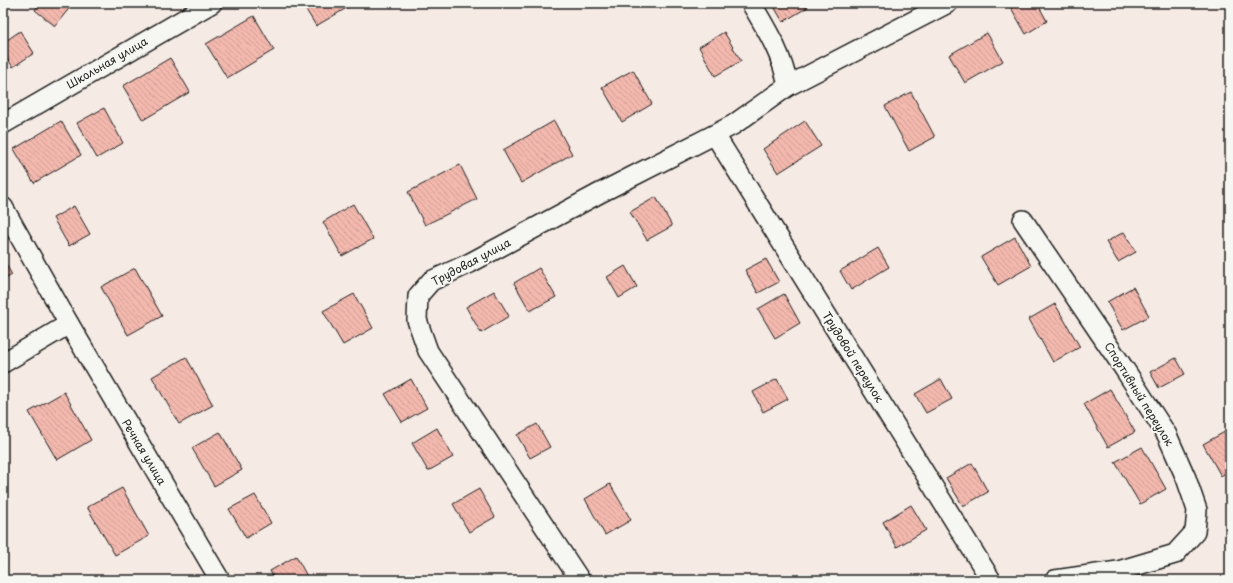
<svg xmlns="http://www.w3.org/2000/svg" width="1233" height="583" font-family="'Playpen Sans',sans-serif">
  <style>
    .building { fill: url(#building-back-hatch); stroke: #1c1c1c }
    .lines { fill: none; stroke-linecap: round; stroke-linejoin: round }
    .minor-casing { stroke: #1c1c1c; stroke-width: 22 }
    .minor { stroke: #f6f6f2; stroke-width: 19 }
    .labels { text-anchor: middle; stroke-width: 4; stroke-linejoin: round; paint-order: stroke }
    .street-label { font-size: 11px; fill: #1c1c1c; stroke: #f6f6f2 }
  </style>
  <defs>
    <pattern id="building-back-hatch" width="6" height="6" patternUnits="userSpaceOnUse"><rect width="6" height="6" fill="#f3b8ae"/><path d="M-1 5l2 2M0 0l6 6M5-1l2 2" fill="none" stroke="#d09e95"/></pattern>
  </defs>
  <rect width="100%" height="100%" fill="#f5eae4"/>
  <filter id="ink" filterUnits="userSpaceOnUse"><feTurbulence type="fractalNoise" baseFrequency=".025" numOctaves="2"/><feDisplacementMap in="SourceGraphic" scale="8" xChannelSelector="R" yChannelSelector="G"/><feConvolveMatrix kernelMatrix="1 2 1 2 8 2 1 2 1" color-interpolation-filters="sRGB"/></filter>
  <g filter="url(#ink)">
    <g class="building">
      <polygon points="40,3 68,3 71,6 55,26 35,10"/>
      <polygon points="302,3 355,3 316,26"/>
      <polygon points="772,3 806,3 808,7 783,22"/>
      <polygon points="1015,3 1037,3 1047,21 1026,34 1010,6"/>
      <polygon points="254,16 274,50 227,78 206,44"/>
      <polygon points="20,31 34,53 13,67 3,52 3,43"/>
      <polygon points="724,32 741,61 715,76 699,47"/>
      <polygon points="987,33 1003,61 965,83 949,55"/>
      <polygon points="170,58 190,92 143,120 123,86"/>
      <polygon points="633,70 652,104 622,122 602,87"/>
      <polygon points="911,92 935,137 909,151 885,106"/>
      <polygon points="104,108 123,143 97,158 77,123"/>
      <polygon points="61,121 81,155 34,183 14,149"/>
      <polygon points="554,121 572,154 521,183 503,150"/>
      <polygon points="805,121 821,146 778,173 763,149"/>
      <polygon points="460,165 477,199 425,225 408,192"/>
      <polygon points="656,197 672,226 647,240 630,212"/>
      <polygon points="353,204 373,239 342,256 323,222"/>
      <polygon points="74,206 90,234 69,246 53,218"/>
      <polygon points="1124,232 1136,252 1118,262 1106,242"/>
      <polygon points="1015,237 1031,266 998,285 981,257"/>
      <polygon points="878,248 889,267 851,290 840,271"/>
      <polygon points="3,259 12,275 3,280"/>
      <polygon points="766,259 779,282 758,293 745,270"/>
      <polygon points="625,266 637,287 619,298 607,277"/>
      <polygon points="135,268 162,316 128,335 101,287"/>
      <polygon points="539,268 556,297 530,311 514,283"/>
      <polygon points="1133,287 1149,316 1123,330 1107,302"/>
      <polygon points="494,291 509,316 481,333 466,307"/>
      <polygon points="354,294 373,328 343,345 323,311"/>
      <polygon points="784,294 800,323 775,338 758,309"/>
      <polygon points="1055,304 1080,347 1053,362 1029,319"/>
      <polygon points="186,357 213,405 179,424 152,377"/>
      <polygon points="1176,358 1185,374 1159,388 1150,372"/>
      <polygon points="411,379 427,408 402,422 385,394"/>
      <polygon points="777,379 788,399 763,412 753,392"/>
      <polygon points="941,379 952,399 926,413 915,394"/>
      <polygon points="1110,389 1135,432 1108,447 1084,404"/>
      <polygon points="64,392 91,440 57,460 29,412"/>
      <polygon points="537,424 550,447 530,458 517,435"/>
      <polygon points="437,428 453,457 428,471 412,443"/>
      <polygon points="1230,429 1230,470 1221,476 1203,444"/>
      <polygon points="220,432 242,470 214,486 192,448"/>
      <polygon points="1142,447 1166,489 1140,504 1115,462"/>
      <polygon points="972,463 988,492 963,506 946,478"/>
      <polygon points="610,484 631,520 605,535 585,499"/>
      <polygon points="122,488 149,536 115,555 87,507"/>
      <polygon points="479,489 495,517 469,532 453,504"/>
      <polygon points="255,495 271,523 246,538 229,509"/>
      <polygon points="911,505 926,530 897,547 883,522"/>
      <polygon points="296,556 309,580 275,580 270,571"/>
      <polygon points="553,575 555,580 537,580"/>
    </g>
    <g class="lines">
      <defs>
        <g id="minor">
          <path d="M751,3c16,27 31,51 37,83"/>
          <polyline points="3,124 212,3"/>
          <polyline points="715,135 991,580"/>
          <polyline points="3,207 69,324 220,580"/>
          <polyline points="1023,220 1125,370 1167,435 1186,478 1197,510 1195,532 1175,554 1118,571 1055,580"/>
          <polyline points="3,363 69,324"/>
          <polyline points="580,580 428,351 417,320 418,296 431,281 470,263 598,194 733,125 788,86 948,3"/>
        </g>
      </defs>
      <use href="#minor" class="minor-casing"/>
      <use href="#minor" class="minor"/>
    </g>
  </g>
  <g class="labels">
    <g class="street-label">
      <text transform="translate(107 63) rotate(-30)" y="4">Школьная улица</text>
      <text transform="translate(471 262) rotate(-28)" y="4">Трудовая улица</text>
      <text transform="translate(853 357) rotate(58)" y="4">Трудовой переулок</text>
      <text transform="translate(1139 394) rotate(58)" y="4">Спортивный переулок</text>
      <text transform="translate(144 452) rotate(59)" y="4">Речная улица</text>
    </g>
  </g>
  <rect width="1233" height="583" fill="none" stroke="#f6f6f2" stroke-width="16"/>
  <rect x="8" y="8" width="1217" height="567" fill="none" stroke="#1c1c1c" stroke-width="1.5" filter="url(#ink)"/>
</svg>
